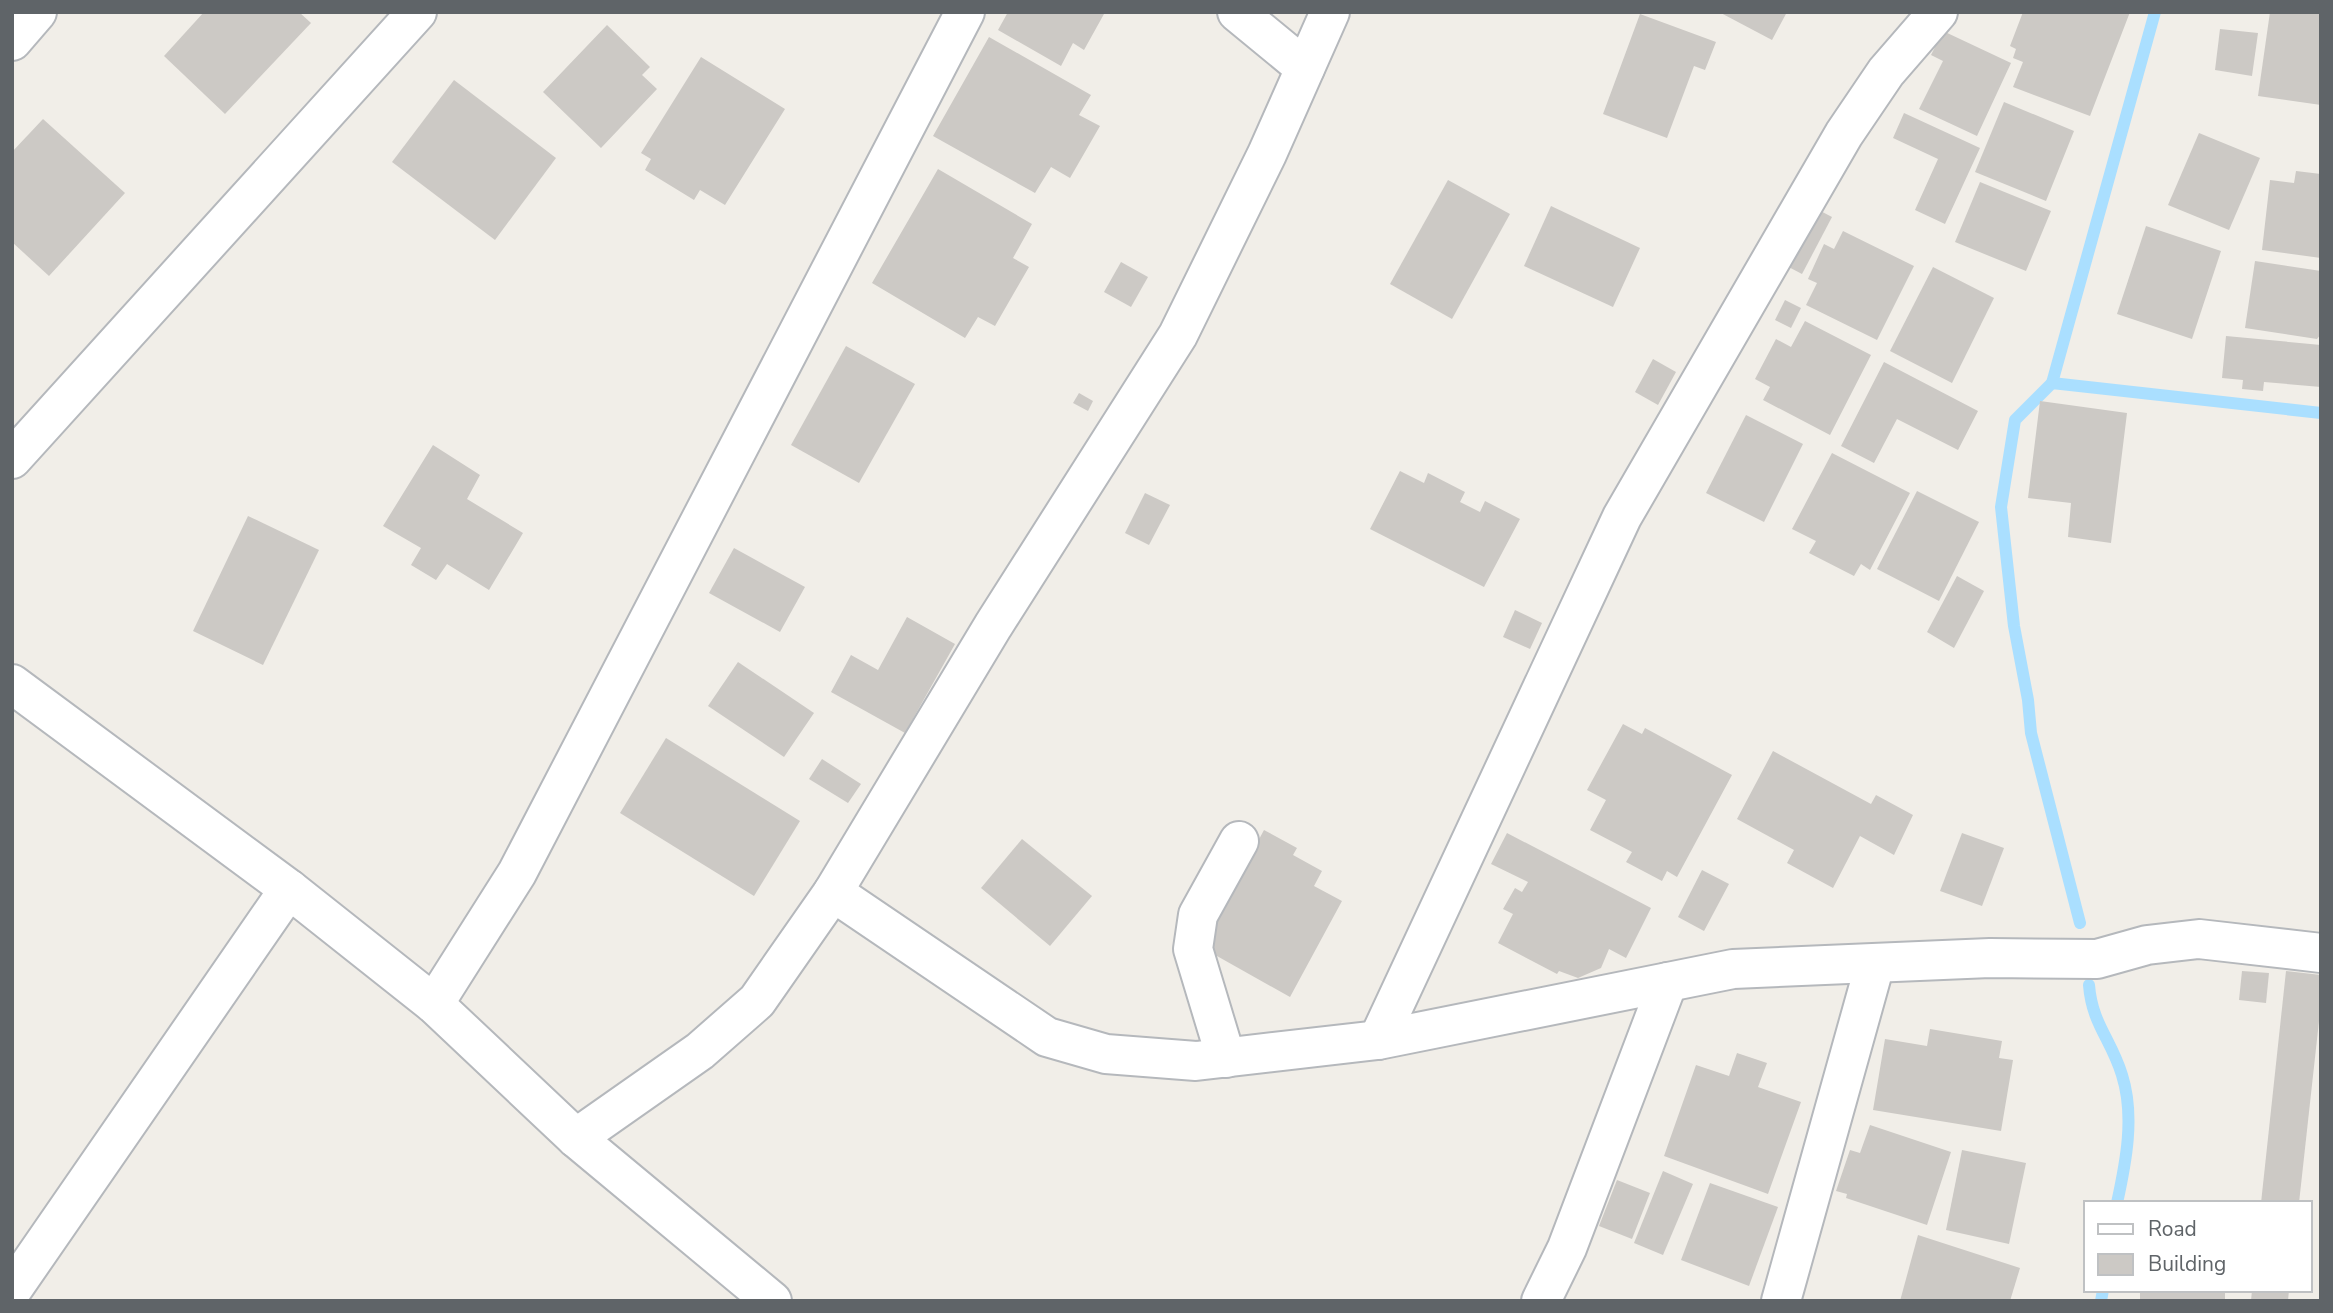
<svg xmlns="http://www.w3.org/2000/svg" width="2333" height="1313" font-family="'Nunito Sans',sans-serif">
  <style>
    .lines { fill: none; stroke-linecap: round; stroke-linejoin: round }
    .stream { stroke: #aadfff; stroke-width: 12 }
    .building { fill: #ccc9c5 }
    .minor-casing { stroke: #b5b8bc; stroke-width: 42 }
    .minor { stroke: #fff; stroke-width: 38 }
  </style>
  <rect width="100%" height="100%" fill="#f1eee8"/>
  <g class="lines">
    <g class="stream">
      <polyline points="2052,383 2155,12"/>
      <polyline points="2080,923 2031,733 2028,700 2014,626 2001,507 2015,420 2052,383 2321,413"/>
      <path d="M2089,985c3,39 22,54 33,90 13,41 4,87 -5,128"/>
      <polyline points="2101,1301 2103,1290"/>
    </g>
  </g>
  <g class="building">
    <polygon points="204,12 299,12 311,23 225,114 164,56"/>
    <polygon points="1008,12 1101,12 1104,14 1084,50 1073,43 1061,66 998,30"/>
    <polygon points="1719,12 1787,12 1772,40"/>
    <polygon points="2023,12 2130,12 2090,116 2013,87 2023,62 2013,58 2016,49 2010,46"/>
    <polygon points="2270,12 2321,12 2321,105 2258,96"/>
    <polygon points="1640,14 1716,42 1705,70 1694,66 1667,138 1603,114"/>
    <polygon points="607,25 650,67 642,75 657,89 601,148 543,92"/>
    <polygon points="2220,29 2258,33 2252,76 2215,70"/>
    <polygon points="1943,31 2011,63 1977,136 1919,109 1943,61 1931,55"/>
    <polygon points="989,37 1091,95 1079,115 1100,126 1070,178 1051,167 1035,193 933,136"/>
    <polygon points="701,57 785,109 725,205 700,190 694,200 645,170 651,159 641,153"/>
    <polygon points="454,80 556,158 495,240 392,162"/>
    <polygon points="2004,102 2074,131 2046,201 1975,172"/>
    <polygon points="1904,113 1980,148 1945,224 1915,210 1938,159 1893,138"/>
    <polygon points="43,119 125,193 49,276 12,242 12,152"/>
    <polygon points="2199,133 2260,158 2229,230 2168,205"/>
    <polygon points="938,169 1032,224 1013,258 1029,267 995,326 978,317 965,338 872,283"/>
    <polygon points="2296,171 2321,174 2321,258 2262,250 2270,180 2294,183"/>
    <polygon points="1448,180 1510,214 1452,319 1390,284"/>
    <polygon points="1980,182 2051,211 2026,271 1955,242"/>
    <polygon points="1551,206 1640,248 1613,307 1524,266"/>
    <polygon points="1811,206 1832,217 1802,274 1781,263"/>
    <polygon points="2146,226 2221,251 2192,339 2117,314"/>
    <polygon points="1843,231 1914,266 1877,340 1806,305 1817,283 1808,279 1824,244 1834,249"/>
    <polygon points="2255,261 2321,271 2321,334 2317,339 2245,328"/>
    <polygon points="1121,262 1148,277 1131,307 1104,292"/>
    <polygon points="1933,267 1994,298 1952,383 1890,351"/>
    <polygon points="1785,300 1801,308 1791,328 1775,320"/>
    <polygon points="1805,321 1871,355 1830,435 1763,400 1770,387 1755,379 1776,339 1791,347"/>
    <polygon points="2226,336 2321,345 2321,387 2264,382 2263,391 2242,389 2243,380 2222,378"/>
    <polygon points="846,346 915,384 859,483 791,445"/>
    <polygon points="1653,359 1676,372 1658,405 1635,392"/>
    <polygon points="1884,362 1978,411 1958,450 1897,419 1874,463 1841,446"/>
    <polygon points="1079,393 1093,401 1088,411 1073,403"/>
    <polygon points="2040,401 2127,413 2111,543 2068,537 2071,503 2028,498"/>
    <polygon points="1746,415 1803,444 1764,522 1706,493"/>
    <polygon points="433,445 480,475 467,499 523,533 489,590 447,564 436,580 411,565 421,548 383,526"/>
    <polygon points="1832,453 1910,493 1870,570 1861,564 1854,576 1809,553 1816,541 1792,529"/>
    <polygon points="1400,471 1424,483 1428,473 1465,492 1460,502 1480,512 1485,501 1520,519 1484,587 1370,529"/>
    <polygon points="1917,491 1979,522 1939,601 1877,569"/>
    <polygon points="1145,493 1170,505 1149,545 1125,533"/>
    <polygon points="248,516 319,550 263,665 193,631"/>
    <polygon points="734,548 805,587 780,632 709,593"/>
    <polygon points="1957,576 1984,591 1954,648 1927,632"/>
    <polygon points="1515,610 1542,623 1530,649 1503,637"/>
    <polygon points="907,617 955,644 905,733 831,692 851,655 878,670"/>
    <polygon points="738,662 814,713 784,757 708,706"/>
    <polygon points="1623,724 1642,734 1645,728 1732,775 1677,877 1667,871 1662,881 1626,862 1632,852 1590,830 1606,800 1587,790"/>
    <polygon points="666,738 800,821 754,896 620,813"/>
    <polygon points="1773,751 1871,804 1876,795 1913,815 1894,855 1860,836 1833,888 1787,863 1794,850 1737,819"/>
    <polygon points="822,759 861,784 848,803 809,779"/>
    <polygon points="1264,830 1297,848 1293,855 1322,871 1314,886 1342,901 1290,997 1201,947"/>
    <polygon points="1507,833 1651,908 1626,958 1609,949 1601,968 1578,978 1559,971 1557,974 1498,943 1513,914 1503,909 1515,888 1522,892 1528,882 1491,864"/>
    <polygon points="1962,833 2004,848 1982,906 1940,891"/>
    <polygon points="1022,839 1092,896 1050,946 981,888"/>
    <polygon points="1702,870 1729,884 1704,931 1678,917"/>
    <polygon points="2242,971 2269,973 2266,1003 2239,1000"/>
    <polygon points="2286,971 2321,975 2321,1003 2299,1203 2261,1203"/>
    <polygon points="1930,1029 2002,1041 1999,1058 2013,1060 2001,1131 1873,1110 1885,1039 1927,1046"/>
    <polygon points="1737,1053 1767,1063 1758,1087 1801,1102 1768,1194 1664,1156 1696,1065 1729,1076"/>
    <polygon points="1870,1125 1951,1152 1927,1225 1846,1198 1847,1194 1836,1191 1850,1150 1860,1153"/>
    <polygon points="1962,1150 2026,1163 2009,1244 1946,1230"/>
    <polygon points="1663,1171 1693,1184 1663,1255 1634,1243"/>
    <polygon points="1617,1180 1650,1193 1632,1239 1599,1226"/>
    <polygon points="1710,1183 1778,1207 1749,1286 1681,1260"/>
    <polygon points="1918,1235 2020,1268 2010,1301 1900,1301"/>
    <rect x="2140" y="1290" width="85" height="11"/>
    <polygon points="2252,1290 2289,1290 2288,1301 2251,1301"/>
  </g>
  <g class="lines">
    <defs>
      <g id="minor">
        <polyline points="1237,12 1305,68"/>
        <polyline points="12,41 37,12"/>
        <polyline points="12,459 417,12"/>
        <polyline points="12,684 289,889 434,1004 576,1138 772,1301"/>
        <polyline points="833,892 1047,1037 1106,1054 1196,1061 1378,1040 1733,969 1990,958 2097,959 2147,945 2199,939 2321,953"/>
        <polyline points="434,1004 517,873 965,12"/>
        <polyline points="1378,1040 1622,517 1844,134 1886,72 1938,12"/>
        <polyline points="1226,1058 1193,949 1198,915 1239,841"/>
        <polyline points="576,1138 700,1051 757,1001 833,892 993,626 1178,335 1267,154 1330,12"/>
        <polyline points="12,1290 289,889"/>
        <polyline points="1541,1301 1567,1248 1668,982"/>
        <polyline points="1781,1301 1875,964"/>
      </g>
    </defs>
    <use href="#minor" class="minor-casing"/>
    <use href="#minor" class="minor"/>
  </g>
  <rect width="2333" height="1313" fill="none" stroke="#5f6468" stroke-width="28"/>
  <rect x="2084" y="1201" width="228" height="91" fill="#ffffff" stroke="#bfc1c3" stroke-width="2"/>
  <rect x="2098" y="1224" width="35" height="10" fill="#ffffff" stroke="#bfc1c3" stroke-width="2"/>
  <text x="2148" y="1236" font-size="21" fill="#5f6468">Road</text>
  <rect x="2098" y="1254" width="35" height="21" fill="#ccc9c5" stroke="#bfc1c3" stroke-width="2"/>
  <text x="2148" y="1271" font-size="21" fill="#5f6468">Building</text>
</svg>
